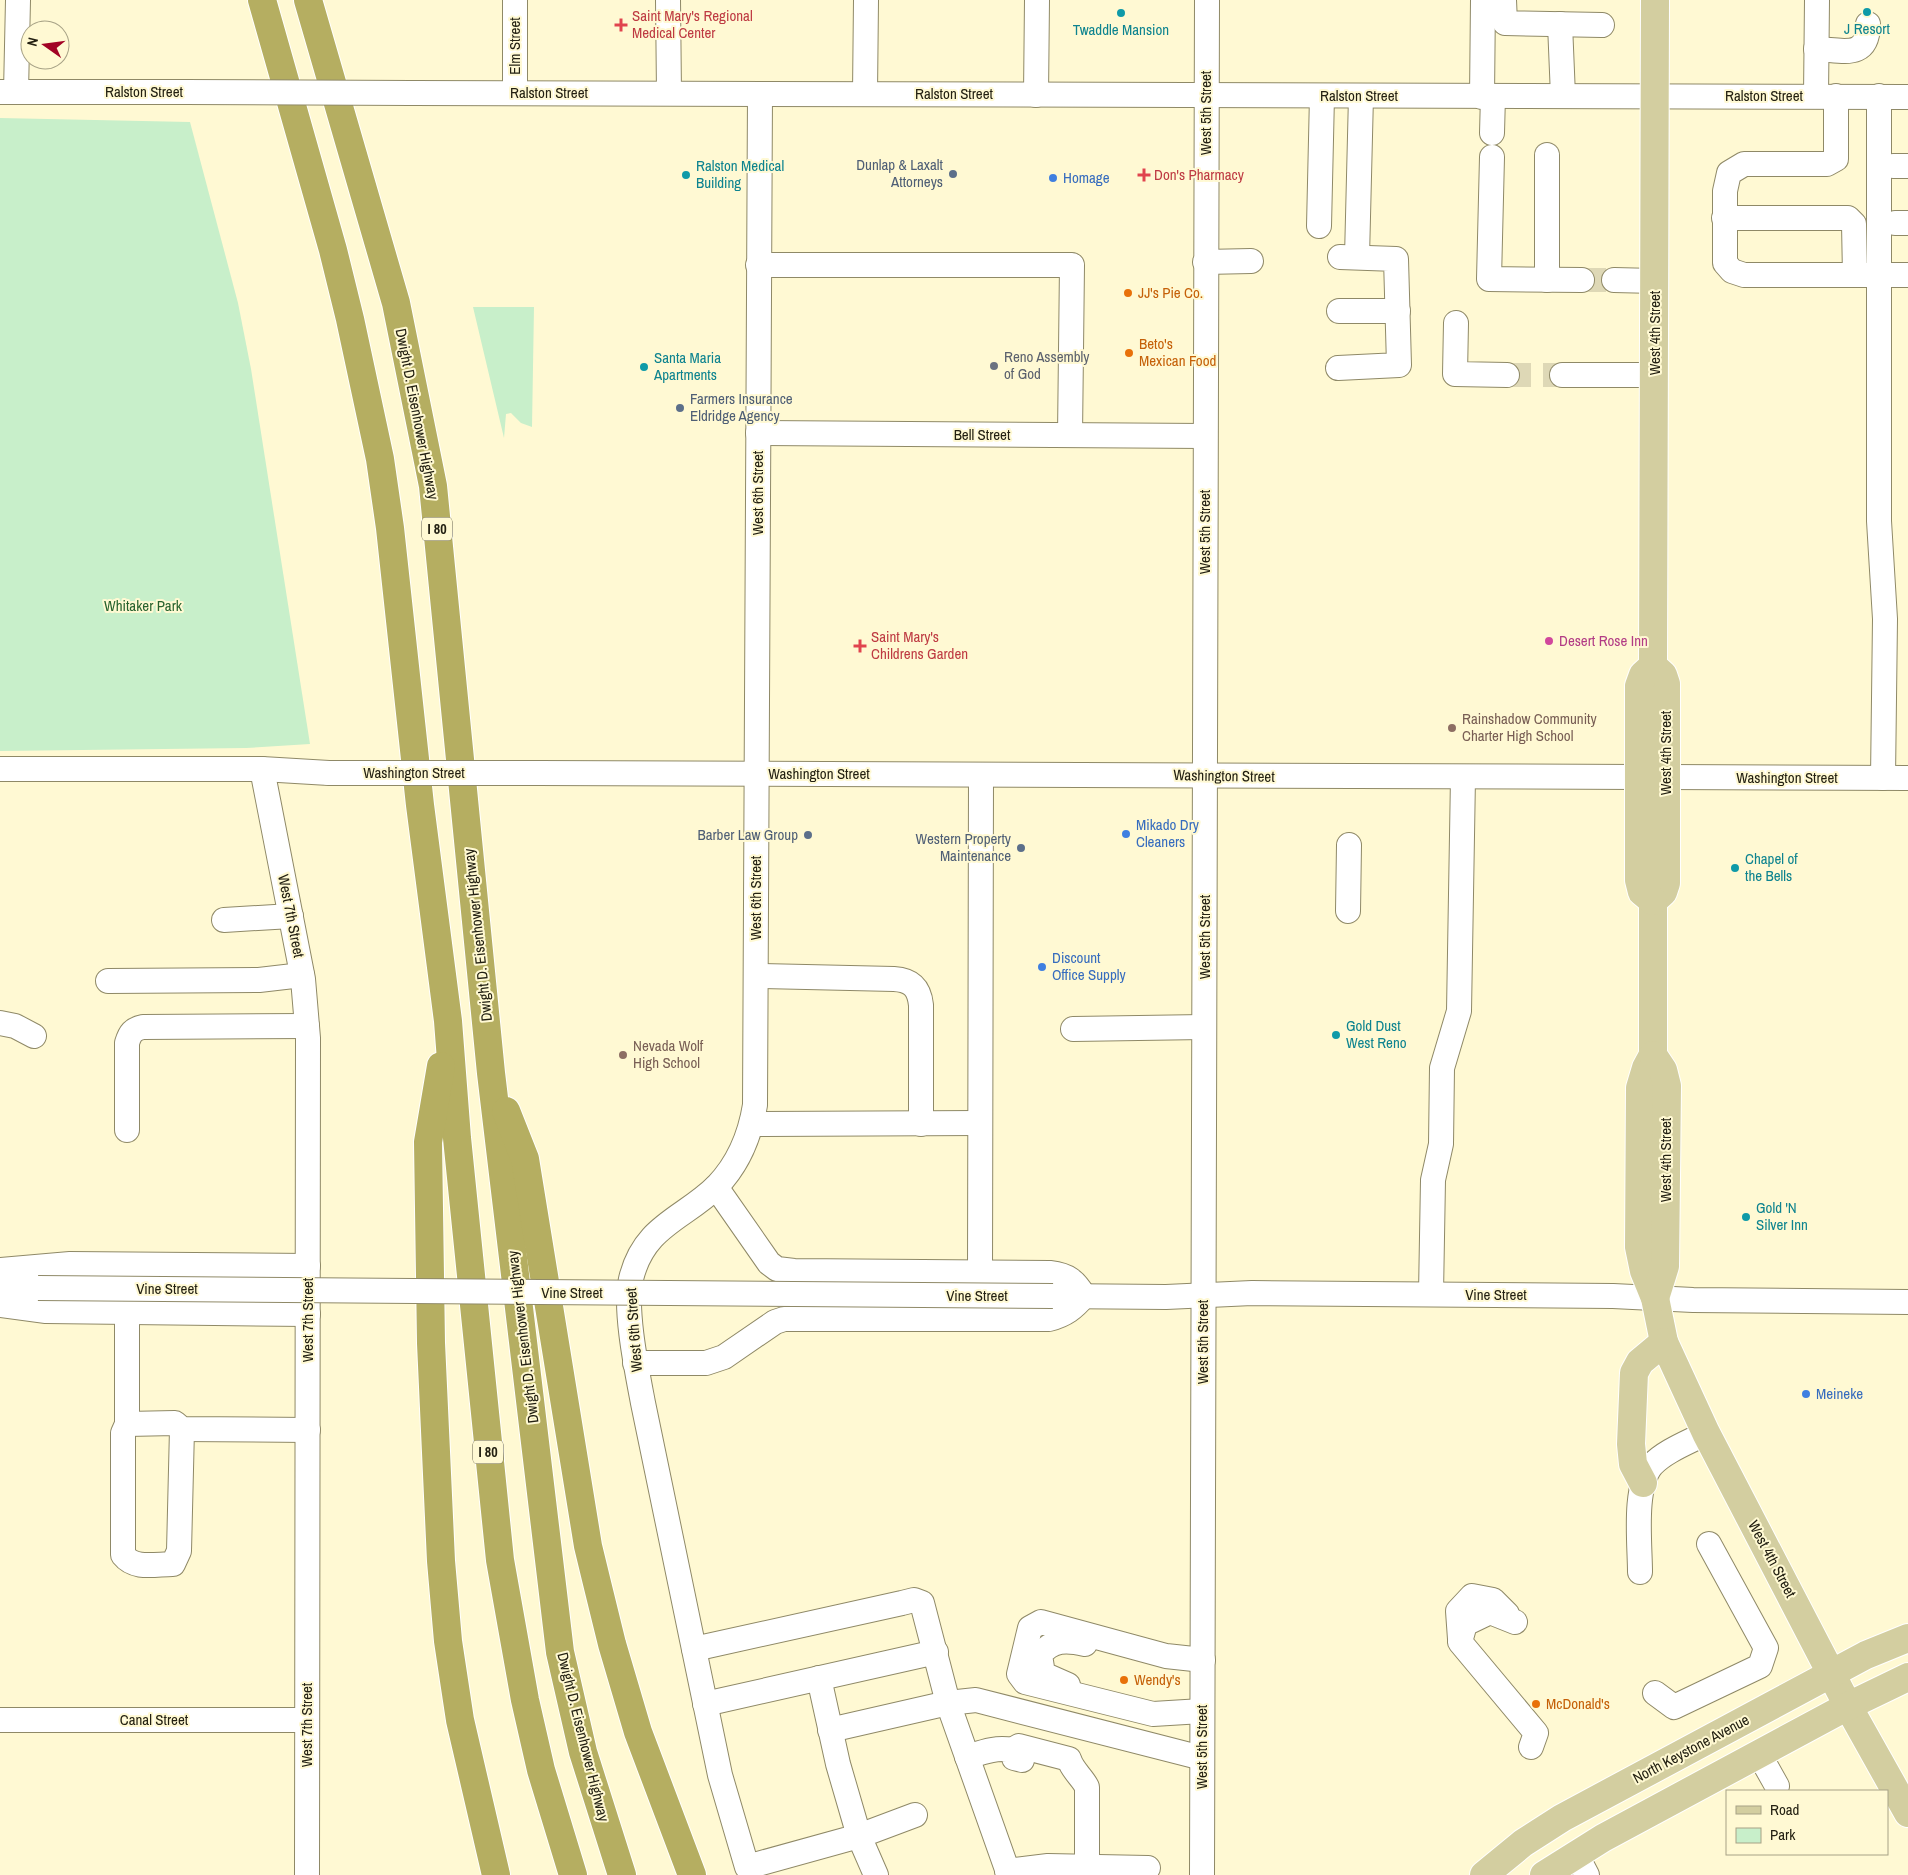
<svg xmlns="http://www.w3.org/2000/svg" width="1908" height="1875" font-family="'Archivo Narrow',sans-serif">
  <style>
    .green { fill: #c8efca }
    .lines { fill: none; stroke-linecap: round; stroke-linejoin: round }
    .minor-tunnel { stroke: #ded8b6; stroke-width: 24; stroke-dasharray: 24 12; stroke-linecap: butt }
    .minor-casing { stroke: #8f8967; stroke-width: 26 }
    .major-casing { stroke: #fff; stroke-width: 30 }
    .highway-casing { stroke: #fff; stroke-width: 30 }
    .minor { stroke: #fff; stroke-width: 24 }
    .major { stroke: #d3cea0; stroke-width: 28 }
    .highway { stroke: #b5ae61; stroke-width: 28 }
    .minor-bridge-casing { stroke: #8f8967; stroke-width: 26; stroke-linecap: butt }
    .minor-bridge { stroke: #fff; stroke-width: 24 }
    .culture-dot { fill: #0f9aa8; stroke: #fff9d3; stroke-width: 2 }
    .health-dot { fill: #e0444e; stroke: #fff9d3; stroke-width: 2 }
    .service-dot { fill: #5c6f8a; stroke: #fff9d3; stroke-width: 2 }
    .shop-dot { fill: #3f7fe0; stroke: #fff9d3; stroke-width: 2 }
    .food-dot { fill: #e8710a; stroke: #fff9d3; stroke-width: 2 }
    .worship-dot { fill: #6b7280; stroke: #fff9d3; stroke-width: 2 }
    .hotel-dot { fill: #d1479c; stroke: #fff9d3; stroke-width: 2 }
    .education-dot { fill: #8d6e63; stroke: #fff9d3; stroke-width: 2 }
    .labels { text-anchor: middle; stroke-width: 4; stroke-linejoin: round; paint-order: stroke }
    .shield { fill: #fff9d3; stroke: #65614c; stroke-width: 1 }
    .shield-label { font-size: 14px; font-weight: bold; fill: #232012 }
    .health-label { font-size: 15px; fill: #be3a42; stroke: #fff9d3; text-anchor: start }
    .culture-label { font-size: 15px; fill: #0d838f; stroke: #fff9d3; text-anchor: start }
    .street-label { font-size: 15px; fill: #232012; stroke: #fff9d3 }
    .service-label { font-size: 15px; fill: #4e5e75; stroke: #fff9d3; text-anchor: end }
    .shop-label { font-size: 15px; fill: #366cbe; stroke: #fff9d3; text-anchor: start }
    .food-label { font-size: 15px; fill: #c56008; stroke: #fff9d3; text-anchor: start }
    .worship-label { font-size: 15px; fill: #5b616d; stroke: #fff9d3; text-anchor: start }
    .park-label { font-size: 15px; fill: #27622e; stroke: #fff9d3 }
    .hotel-label { font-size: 15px; fill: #b23c85; stroke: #fff9d3; text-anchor: start }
    .education-label { font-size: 15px; fill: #785e54; stroke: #fff9d3; text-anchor: start }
  </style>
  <rect width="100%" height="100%" fill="#fff9d3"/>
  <g class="green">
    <polygon points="0,118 190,122 238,303 251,369 310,744 246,748 0,751"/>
    <polygon points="473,307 534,307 532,427 521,423 511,413 506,414 504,438"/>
  </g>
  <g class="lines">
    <g class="minor-tunnel">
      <polyline points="1582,280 1614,280"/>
      <polyline points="1507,375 1562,375"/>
    </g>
    <defs>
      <g id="minor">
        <polyline points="668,0 669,93"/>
        <polyline points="1504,0 1505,23 1602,25"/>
        <polyline points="1560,24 1563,96"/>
        <path d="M1816,49c27,1 52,11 52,-25"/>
        <polyline points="0,92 184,92"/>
        <polyline points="16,92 18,0"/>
        <polyline points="411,93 1908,97"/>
        <polyline points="515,93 515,0"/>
        <polyline points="865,93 866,0"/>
        <path d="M760,94l-5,1011c-5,31 -16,58 -38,81 -33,33 -73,39 -86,93 -7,30 6,92 12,124l77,372 27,92 112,-31 -21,-72 -19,-86"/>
        <polyline points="1036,95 1037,0"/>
        <polyline points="1816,96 1817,0"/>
        <polyline points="1836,96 1836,159 1827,164 1744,164 1729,173 1725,191 1725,263 1732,271 1744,275 1908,275"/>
        <polyline points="1879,96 1879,521 1885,619 1883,778"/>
        <polyline points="1482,97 1483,0"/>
        <polyline points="1492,133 1493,96"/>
        <polyline points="1547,155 1547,280"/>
        <polyline points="1492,157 1489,279 1582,280"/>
        <polyline points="1893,166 1908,166"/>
        <polyline points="1724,218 1848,218 1854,224 1855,275"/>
        <polyline points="1895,223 1908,223"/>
        <polyline points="1319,226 1322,96"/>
        <polyline points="1357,257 1361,96"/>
        <polyline points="1205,262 1251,261"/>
        <polyline points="758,265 1072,265 1070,435"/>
        <polyline points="1614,280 1655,281"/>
        <polyline points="1339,311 1398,311"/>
        <polyline points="1456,323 1455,374 1507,375"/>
        <polyline points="1338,368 1399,365 1396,259 1340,257"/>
        <polyline points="1562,375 1654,375"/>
        <polyline points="758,433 1205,436"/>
        <polyline points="0,769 262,769 329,773"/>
        <polyline points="262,769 303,979 308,1038 307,1875"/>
        <polyline points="537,773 1638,777"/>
        <polyline points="1666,777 1908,778"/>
        <polyline points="1348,911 1349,845"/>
        <polyline points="224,920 291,916"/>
        <path d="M757,976l137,3c17,1 25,8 27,26v119"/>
        <polyline points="108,981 259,980 302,975"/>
        <polyline points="0,1023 15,1026 34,1036"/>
        <polyline points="1073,1029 1204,1027"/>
        <polyline points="752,1124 980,1123"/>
        <path d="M127,1130v-87c3,-10 6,-14 16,-16l164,-1"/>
        <path d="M716,1187l53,76 8,6 17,2 256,2c18,2 25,8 34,23"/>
        <polyline points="0,1270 70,1264 308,1266"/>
        <polyline points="980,1273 981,775"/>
        <polyline points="0,1287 38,1288"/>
        <polyline points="1431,1294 1433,1180 1441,1144 1442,1068 1459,1011 1463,777"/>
        <polyline points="1053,1296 1166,1297 1252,1293 1613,1296 1693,1300 1908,1302"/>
        <polyline points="0,1305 46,1311 308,1314"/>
        <path d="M127,1312v112l-4,9v122c12,15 32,9 50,9l6,-13 3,-122"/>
        <path d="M635,1363h71l18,-6 51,-35 9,-3h265c16,-4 25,-11 35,-23"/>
        <polyline points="127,1424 175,1423 182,1429 308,1430"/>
        <path d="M1640,1572c0,-28 -7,-85 12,-107 13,-14 37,-23 54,-32"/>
        <polyline points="1515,1622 1490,1612 1465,1624 1460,1642 1536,1733 1531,1747"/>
        <polyline points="1460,1639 1458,1611 1472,1596 1493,1600 1507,1614"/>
        <polyline points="694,1649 902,1603 914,1600 922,1603 948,1703 1009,1875"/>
        <path d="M1068,1685l-25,-11 -3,-19c12,-16 27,-15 45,-11"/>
        <polyline points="1655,1693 1674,1707 1760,1666 1766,1648 1709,1544"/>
        <polyline points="705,1704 936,1652"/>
        <polyline points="1202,1711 1153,1714 1025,1682 1019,1674 1030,1628 1041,1622 1166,1656 1203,1660"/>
        <polyline points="0,1720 307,1720"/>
        <polyline points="830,1730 948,1703 976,1700 1202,1758"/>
        <path d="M1012,1750l7,-4 50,13c3,11 13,18 18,28v78"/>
        <polyline points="1759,1754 1777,1786"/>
        <path d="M967,1757c16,-5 29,-10 45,-7l2,8 8,2"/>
        <polyline points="1576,1854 1587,1875"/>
        <polyline points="1007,1871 1048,1866 1148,1868"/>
        <polyline points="876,1875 859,1836 915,1815"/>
        <polyline points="1202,1875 1207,0"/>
      </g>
      <g id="major">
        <polyline points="1653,666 1663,675 1666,684 1666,883 1663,892 1653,901 1653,1055 1646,1068 1640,1088 1639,1247 1644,1271 1655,1298 1664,1342 1706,1433 1848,1706 1908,1813"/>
        <polyline points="1653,901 1642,892 1639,880 1639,686 1643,675 1653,666 1655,0"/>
        <polyline points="1653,1055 1663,1070 1667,1086 1665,1266 1655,1298"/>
        <polyline points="1643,1483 1633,1464 1631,1444 1634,1373 1640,1362 1664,1342"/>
        <polyline points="1484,1875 1523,1843 1562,1818 1866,1655 1908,1638"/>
        <polyline points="1544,1875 1603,1838 1848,1706 1908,1677"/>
      </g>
      <g id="highway">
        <polyline points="262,0 333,250 350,319 380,459 390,528 420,805 448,1021 457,1138 500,1560 525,1700 541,1770 573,1875"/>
        <polyline points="308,0 396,303 433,486 491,1073 560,1652 583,1752 622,1875"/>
        <polyline points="441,1066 428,1142 431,1343 441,1561 448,1641 460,1720 496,1875"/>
        <polyline points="506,1111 525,1159 588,1546 597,1583 612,1644 638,1732 692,1875"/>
      </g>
    </defs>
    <use href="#minor" class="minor-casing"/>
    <use href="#major" class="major-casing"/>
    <use href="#highway" class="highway-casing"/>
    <use href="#minor" class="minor"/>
    <use href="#major" class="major"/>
    <use href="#highway" class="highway"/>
    <defs>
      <g id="minor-bridge">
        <polyline points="184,92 411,93"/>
        <polyline points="329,773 537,773"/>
        <polyline points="38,1288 1053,1296"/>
      </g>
    </defs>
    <use href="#minor-bridge" class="minor-bridge-casing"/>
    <use href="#minor-bridge" class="minor-bridge"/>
  </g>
  <g class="culture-dot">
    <circle cx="1867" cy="12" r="5"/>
    <circle cx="1121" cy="13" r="5"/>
    <circle cx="686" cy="175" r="5"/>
    <circle cx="644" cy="367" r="5"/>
    <circle cx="1735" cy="868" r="5"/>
    <circle cx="1336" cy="1035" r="5"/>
    <circle cx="1746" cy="1217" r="5"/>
  </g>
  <g class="health-dot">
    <path d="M618.5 17.5h5v5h5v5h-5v5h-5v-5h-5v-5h5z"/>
    <path d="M1141.5 167.5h5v5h5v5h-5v5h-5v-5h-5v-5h5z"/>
    <path d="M857.5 638.5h5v5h5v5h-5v5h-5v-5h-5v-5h5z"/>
  </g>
  <g class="service-dot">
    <circle cx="953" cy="174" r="5"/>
    <circle cx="680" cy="408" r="5"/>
    <circle cx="808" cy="835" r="5"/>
    <circle cx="1021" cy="848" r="5"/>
  </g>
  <g class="shop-dot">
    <circle cx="1053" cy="178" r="5"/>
    <circle cx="1126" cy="834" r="5"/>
    <circle cx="1042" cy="967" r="5"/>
    <circle cx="1806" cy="1394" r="5"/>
  </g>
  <g class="food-dot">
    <circle cx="1128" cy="293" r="5"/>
    <circle cx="1129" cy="353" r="5"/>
    <circle cx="1124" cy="1680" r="5"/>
    <circle cx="1536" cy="1704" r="5"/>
  </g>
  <circle class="worship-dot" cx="994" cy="366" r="5"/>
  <circle class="hotel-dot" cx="1549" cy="641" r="5"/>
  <g class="education-dot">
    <circle cx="1452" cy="728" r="5"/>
    <circle cx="623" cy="1055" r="5"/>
  </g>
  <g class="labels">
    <g class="shield">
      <rect x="422" y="517.5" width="30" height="23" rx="4"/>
      <rect x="473" y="1440.5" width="30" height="23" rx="4"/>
    </g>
    <g class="shield-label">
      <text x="437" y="534">I 80</text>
      <text x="488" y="1457">I 80</text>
    </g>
    <g class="health-label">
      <text x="632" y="21">Saint Mary's Regional<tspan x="632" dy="17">Medical Center</tspan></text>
      <text x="1154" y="180">Don's Pharmacy</text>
      <text x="871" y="642">Saint Mary's<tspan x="871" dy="17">Childrens Garden</tspan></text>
    </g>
    <g class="culture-label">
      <text x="1867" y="34" text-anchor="middle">J Resort</text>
      <text x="1121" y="35" text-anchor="middle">Twaddle Mansion</text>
      <text x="696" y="171">Ralston Medical<tspan x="696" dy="17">Building</tspan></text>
      <text x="654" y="363">Santa Maria<tspan x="654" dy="17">Apartments</tspan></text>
      <text x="1745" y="864">Chapel of<tspan x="1745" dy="17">the Bells</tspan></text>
      <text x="1346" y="1031">Gold Dust<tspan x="1346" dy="17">West Reno</tspan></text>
      <text x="1756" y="1213">Gold 'N<tspan x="1756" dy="17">Silver Inn</tspan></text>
    </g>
    <g class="street-label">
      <text transform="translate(515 46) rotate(-90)" y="5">Elm Street</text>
      <text x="144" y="97">Ralston Street</text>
      <text x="549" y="98">Ralston Street</text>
      <text x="954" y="99">Ralston Street</text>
      <text x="1359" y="101">Ralston Street</text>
      <text x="1764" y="101">Ralston Street</text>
      <text transform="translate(1206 113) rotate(-90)" y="5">West 5th Street</text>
      <text transform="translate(1655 333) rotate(-90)" y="5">West 4th Street</text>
      <text transform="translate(417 414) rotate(79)" y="5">Dwight D. Eisenhower Highway</text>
      <text x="982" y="440">Bell Street</text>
      <text transform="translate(758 493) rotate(-90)" y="5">West 6th Street</text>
      <text transform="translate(1205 532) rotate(-90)" y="5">West 5th Street</text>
      <text transform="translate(1666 753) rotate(-90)" y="5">West 4th Street</text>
      <text x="414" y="778">Washington Street</text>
      <text x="819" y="779">Washington Street</text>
      <text transform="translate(1224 776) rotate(1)" y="5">Washington Street</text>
      <text x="1787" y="783">Washington Street</text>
      <text transform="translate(756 898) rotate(-90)" y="5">West 6th Street</text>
      <text transform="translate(291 916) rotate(79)" y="5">West 7th Street</text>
      <text transform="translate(478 935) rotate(-96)" y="5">Dwight D. Eisenhower Highway</text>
      <text transform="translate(1205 937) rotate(-90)" y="5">West 5th Street</text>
      <text transform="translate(1666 1160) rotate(-90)" y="5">West 4th Street</text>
      <text x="167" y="1294">Vine Street</text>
      <text x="572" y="1298">Vine Street</text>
      <text x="1496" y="1300">Vine Street</text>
      <text x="977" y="1301">Vine Street</text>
      <text transform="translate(308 1320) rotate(-90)" y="5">West 7th Street</text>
      <text transform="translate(634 1330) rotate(-94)" y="5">West 6th Street</text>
      <text transform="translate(523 1337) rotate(-97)" y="5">Dwight D. Eisenhower Highway</text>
      <text transform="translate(1203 1342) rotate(-90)" y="5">West 5th Street</text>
      <text transform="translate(1772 1559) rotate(62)" y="5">West 4th Street</text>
      <text x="154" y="1725">Canal Street</text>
      <text transform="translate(307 1725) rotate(-90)" y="5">West 7th Street</text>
      <text transform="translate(583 1737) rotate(76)" y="5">Dwight D. Eisenhower Highway</text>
      <text transform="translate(1202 1747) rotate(-90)" y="5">West 5th Street</text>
      <text transform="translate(1691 1749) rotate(-28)" y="5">North Keystone Avenue</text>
    </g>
    <g class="service-label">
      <text x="943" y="170">Dunlap &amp; Laxalt<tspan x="943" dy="17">Attorneys</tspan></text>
      <text x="690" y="404" text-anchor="start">Farmers Insurance<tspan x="690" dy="17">Eldridge Agency</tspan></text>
      <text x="798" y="840">Barber Law Group</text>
      <text x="1011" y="844">Western Property<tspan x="1011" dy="17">Maintenance</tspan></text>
    </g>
    <g class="shop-label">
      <text x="1063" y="183">Homage</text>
      <text x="1136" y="830">Mikado Dry<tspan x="1136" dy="17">Cleaners</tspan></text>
      <text x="1052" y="963">Discount<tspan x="1052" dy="17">Office Supply</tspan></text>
      <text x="1816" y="1399">Meineke</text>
    </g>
    <g class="food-label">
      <text x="1138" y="298">JJ's Pie Co.</text>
      <text x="1139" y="349">Beto's<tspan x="1139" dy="17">Mexican Food</tspan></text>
      <text x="1134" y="1685">Wendy's</text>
      <text x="1546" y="1709">McDonald's</text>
    </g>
    <g class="worship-label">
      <text x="1004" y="362">Reno Assembly<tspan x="1004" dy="17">of God</tspan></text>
    </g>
    <g class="park-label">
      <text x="143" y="611">Whitaker Park</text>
    </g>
    <g class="hotel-label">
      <text x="1559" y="646">Desert Rose Inn</text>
    </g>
    <g class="education-label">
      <text x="1462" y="724">Rainshadow Community<tspan x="1462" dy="17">Charter High School</tspan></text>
      <text x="633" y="1051">Nevada Wolf<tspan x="633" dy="17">High School</tspan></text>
    </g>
  </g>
  <rect x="1726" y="1790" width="162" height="65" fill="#fff9d3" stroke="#a7a286"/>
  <rect x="1736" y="1806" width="25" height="8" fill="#d3cea0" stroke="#a7a286"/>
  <text x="1770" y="1815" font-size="15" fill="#232012">Road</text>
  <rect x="1736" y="1828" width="25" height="15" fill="#c8efca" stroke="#a7a286"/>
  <text x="1770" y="1840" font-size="15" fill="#232012">Park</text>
  <g transform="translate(45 45) rotate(284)"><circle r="24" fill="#fff9d3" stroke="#a7a286"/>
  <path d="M0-4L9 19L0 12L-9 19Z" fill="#a20325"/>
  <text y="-8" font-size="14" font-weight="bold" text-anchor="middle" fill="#232012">N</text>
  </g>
</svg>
